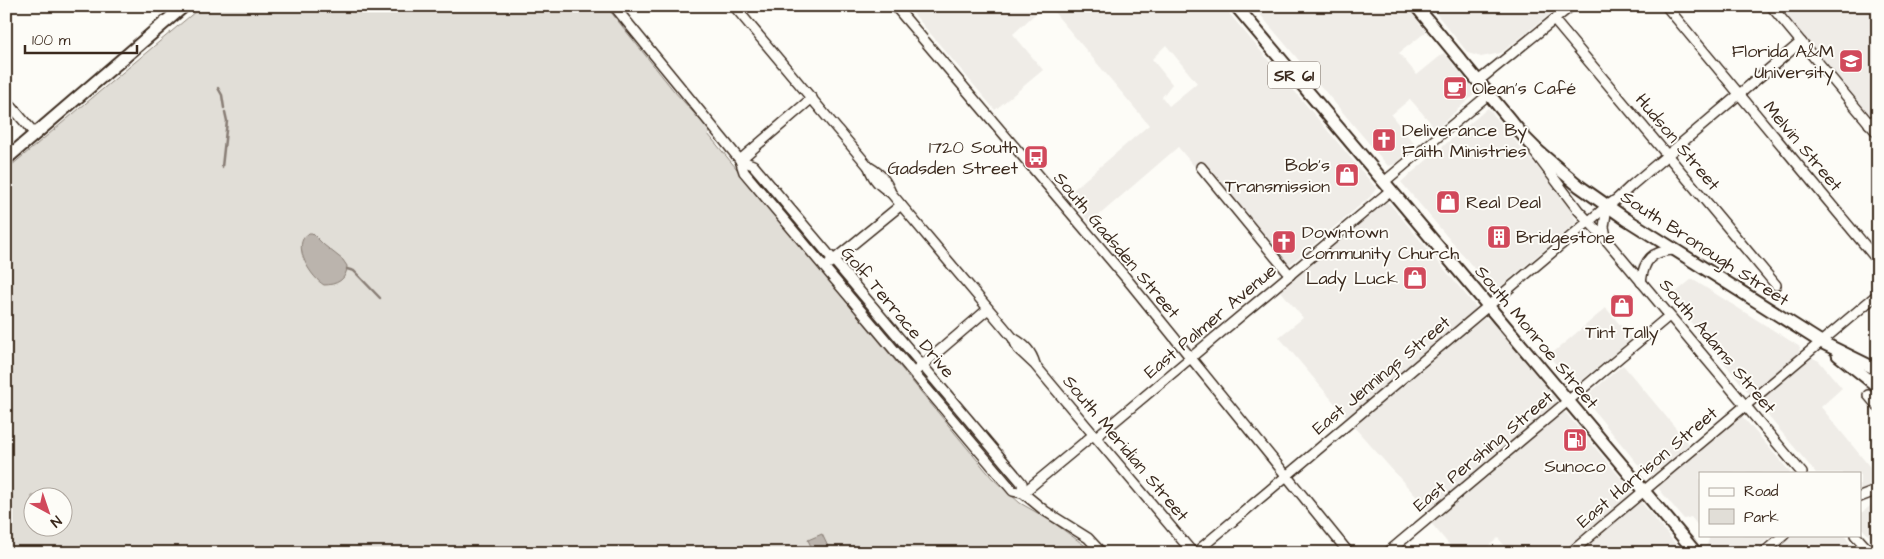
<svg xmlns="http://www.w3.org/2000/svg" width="1884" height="559" font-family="'Architects Daughter',sans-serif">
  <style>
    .built { fill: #efece7; fill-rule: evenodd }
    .green { fill: #e1ded7; stroke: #8e847a; fill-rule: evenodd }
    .water { fill: #bbb4ad; stroke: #887d74 }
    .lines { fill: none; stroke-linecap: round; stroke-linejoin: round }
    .stream { stroke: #887d74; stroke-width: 2.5 }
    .minor-casing { stroke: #3b2a1e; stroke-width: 12 }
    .major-casing { stroke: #3b2a1e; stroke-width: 15 }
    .minor { stroke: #fdfcf7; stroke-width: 9 }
    .major { stroke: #fdfcf7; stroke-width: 11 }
    .labels { text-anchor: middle; stroke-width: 4; stroke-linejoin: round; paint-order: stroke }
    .shield { fill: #fdfcf7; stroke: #75695f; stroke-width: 1 }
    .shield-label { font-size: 16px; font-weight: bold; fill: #3b2a1e }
    .poi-label { font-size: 18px; fill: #3b2a1e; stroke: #fdfcf7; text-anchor: start }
    .street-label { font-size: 18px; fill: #3b2a1e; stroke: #fdfcf7 }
  </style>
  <rect width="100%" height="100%" fill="#fdfcf7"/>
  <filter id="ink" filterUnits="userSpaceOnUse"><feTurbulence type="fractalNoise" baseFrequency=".02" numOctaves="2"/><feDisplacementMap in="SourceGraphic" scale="10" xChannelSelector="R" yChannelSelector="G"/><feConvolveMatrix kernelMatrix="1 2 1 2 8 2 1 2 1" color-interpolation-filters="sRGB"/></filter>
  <g filter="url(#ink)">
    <g class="built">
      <polygon points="907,6 1044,6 1013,34 1043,70 995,110"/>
      <path d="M1049,6h174l153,182v1l-6,8 -88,74 -104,-124 -88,76 -23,-28 82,-70zM1166,45l31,38 -28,23 -7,-9 10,-13 -20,-25z"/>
      <polygon points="1253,6 1406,6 1426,32 1399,53 1417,75 1444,53 1475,91 1475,94 1436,129 1410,99 1391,115 1416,146 1393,165 1388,166"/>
      <polygon points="1430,6 1560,6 1501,53 1481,57 1468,53"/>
      <polygon points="1779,6 1878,6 1878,124 1871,116"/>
      <polygon points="1488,108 1572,209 1573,215 1577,222 1494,292 1401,182"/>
      <polygon points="1386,202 1390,204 1476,307 1476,310 1348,419 1279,337 1303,318 1280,290"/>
      <polygon points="1692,279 1800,347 1799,353 1753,392 1749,393 1670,297"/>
      <polygon points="1606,308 1632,339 1576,385 1572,384 1549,356"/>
      <polygon points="1484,318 1490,320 1556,399 1556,403 1431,513 1354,427"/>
      <polygon points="1811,357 1819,361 1842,388 1821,407 1878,477 1878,483 1873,487 1860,491 1860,473 1816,473 1758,404 1767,392"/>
      <polygon points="1623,365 1689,444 1653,474 1645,473 1585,400 1586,396"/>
      <polygon points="1561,413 1566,413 1631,490 1630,494 1561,553 1511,553 1498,538 1480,553 1456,553 1431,523"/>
      <polygon points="1742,416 1791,473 1700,473 1700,528 1691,517 1684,519 1659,489 1660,483 1739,417"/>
      <polygon points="1878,500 1878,546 1860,526 1860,514"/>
      <polygon points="1641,502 1683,553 1578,553 1637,503"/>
      <polygon points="1706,535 1772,535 1752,553 1713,553 1707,545 1709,539"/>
      <polygon points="1790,535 1844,535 1852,546 1844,553 1769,553"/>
    </g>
    <path class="green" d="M202,6h404l68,85 37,41 -3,2 284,344 28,25 30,17 45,33h-1089v-383zM32,496h30v30h-30z"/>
    <g class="water">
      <path d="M309,233h3l12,12 19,15 4,6c0,14 -11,19 -23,19 -12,-7 -28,-32 -21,-46 2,-3 4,-4 6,-6z"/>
      <polygon points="822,534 831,553 814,553 808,540"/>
    </g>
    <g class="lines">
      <g class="stream">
        <polyline points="218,88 222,95 224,108"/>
        <polyline points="222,167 227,121 225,112"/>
        <polyline points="347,269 354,271 380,298"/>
      </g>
      <defs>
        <g id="minor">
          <polyline points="614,6 740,160 744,172 1013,491 1023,493 1045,511 1088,538 1102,553"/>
          <path d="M734,6l135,161c12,7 17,13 22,26l122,145 5,11 17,16 158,188"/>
          <polyline points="895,6 1126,278 1349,553"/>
          <polyline points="1666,6 1878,261"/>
          <polyline points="1771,6 1878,134"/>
          <polyline points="1554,20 1776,285"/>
          <polyline points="1477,82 1571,6"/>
          <polyline points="6,100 35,134"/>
          <polyline points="1869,124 1878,117"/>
          <polyline points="1535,153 1578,210 1607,241 1802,473"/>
          <polyline points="740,160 753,165 1022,483 1023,493"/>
          <polyline points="740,160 812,98"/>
          <path d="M869,167c4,13 11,19 22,26"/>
          <polyline points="1201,167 1290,275"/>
          <polyline points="1384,182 1488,95"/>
          <polyline points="1607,206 1604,227 1607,241"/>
          <polyline points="830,263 901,205"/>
          <path d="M1641,282c3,-23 11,-31 33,-32"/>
          <path d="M1013,338c12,7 18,13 22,26"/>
          <polyline points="918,369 988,309"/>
          <polyline points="1868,395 1878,407"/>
          <polyline points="1096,437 1391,190"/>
          <polyline points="1023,493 1093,435"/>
          <polyline points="1860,497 1878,490"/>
          <polyline points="1855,535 1871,553"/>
          <polyline points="1195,553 1607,206 1617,199 1632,185 1801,42"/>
          <polyline points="1387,553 1669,316"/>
          <polyline points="1570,553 1878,294"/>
          <polyline points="1763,553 1784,535"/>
        </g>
        <g id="major">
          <polyline points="1236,6 1696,553"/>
          <polyline points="1416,6 1525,138 1539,152 1579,186 1626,219 1821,342 1878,370"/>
          <polyline points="6,159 184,6"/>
          <polyline points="1838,355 1878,387"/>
        </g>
      </defs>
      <use href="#minor" class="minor-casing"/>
      <use href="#major" class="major-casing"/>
      <use href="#minor" class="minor"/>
      <use href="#major" class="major"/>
    </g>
  </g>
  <defs>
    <symbol id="university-square" viewBox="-11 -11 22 22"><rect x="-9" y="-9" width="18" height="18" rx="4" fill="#d1495b" stroke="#fdfcf7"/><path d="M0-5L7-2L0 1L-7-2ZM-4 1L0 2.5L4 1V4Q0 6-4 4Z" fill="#fff"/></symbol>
    <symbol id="cafe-square" viewBox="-11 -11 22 22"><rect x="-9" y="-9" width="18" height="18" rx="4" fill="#d1495b" stroke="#fdfcf7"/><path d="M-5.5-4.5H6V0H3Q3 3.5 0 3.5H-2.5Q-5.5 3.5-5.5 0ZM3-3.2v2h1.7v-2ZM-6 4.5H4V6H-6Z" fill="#fff"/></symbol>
    <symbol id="church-square" viewBox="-11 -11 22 22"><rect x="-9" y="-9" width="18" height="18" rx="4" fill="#d1495b" stroke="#fdfcf7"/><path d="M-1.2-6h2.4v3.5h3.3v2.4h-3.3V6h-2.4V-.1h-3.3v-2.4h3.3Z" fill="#fff"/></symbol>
    <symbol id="bus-square" viewBox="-11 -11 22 22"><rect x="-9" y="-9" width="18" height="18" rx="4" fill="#d1495b" stroke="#fdfcf7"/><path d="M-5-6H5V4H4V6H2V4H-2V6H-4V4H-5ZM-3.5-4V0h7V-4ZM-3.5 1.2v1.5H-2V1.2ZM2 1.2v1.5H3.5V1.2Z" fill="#fff"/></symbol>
    <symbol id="shop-square" viewBox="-11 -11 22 22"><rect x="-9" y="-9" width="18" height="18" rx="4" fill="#d1495b" stroke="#fdfcf7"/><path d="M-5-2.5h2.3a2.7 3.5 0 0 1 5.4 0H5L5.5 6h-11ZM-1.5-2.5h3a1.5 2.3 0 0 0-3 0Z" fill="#fff"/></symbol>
    <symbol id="building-square" viewBox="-11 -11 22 22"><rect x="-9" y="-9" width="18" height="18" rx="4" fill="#d1495b" stroke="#fdfcf7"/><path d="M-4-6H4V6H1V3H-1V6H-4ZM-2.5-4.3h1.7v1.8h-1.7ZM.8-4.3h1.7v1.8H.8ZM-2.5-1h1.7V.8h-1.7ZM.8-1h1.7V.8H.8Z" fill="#fff"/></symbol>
    <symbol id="fuel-square" viewBox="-11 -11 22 22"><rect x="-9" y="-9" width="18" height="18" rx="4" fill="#d1495b" stroke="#fdfcf7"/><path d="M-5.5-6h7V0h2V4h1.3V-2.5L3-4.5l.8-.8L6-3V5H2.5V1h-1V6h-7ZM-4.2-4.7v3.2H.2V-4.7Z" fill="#fff"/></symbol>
  </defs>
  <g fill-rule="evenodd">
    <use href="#university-square" x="1837" y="47" width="28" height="28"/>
    <use href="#cafe-square" x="1441" y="74" width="28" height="28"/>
    <use href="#church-square" x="1370" y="126" width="28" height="28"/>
    <use href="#bus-square" x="1022" y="143" width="28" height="28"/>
    <use href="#shop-square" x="1333" y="161" width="28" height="28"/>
    <use href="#shop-square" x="1434" y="188" width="28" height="28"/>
    <use href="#building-square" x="1485" y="223" width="28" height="28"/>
    <use href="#church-square" x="1270" y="228" width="28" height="28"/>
    <use href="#shop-square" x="1401" y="264" width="28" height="28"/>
    <use href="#shop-square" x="1608" y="292" width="28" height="28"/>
    <use href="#fuel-square" x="1561" y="426" width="28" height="28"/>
  </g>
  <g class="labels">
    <rect class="shield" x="1268" y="61.5" width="52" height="27" rx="4"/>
    <g class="shield-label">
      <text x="1294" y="81">SR 61</text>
    </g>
    <g class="poi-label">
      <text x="1834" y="57" text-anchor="end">Florida A&amp;M<tspan x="1834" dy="21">University</tspan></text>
      <text x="1472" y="94">Olean's Café</text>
      <text x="1402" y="136">Deliverance By<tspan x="1402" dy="21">Faith Ministries</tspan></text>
      <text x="1018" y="153" text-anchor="end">1720 South<tspan x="1018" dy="21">Gadsden Street</tspan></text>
      <text x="1330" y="171" text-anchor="end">Bob's<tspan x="1330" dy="21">Transmission</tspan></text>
      <text x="1466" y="208">Real Deal</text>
      <text x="1302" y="238">Downtown<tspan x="1302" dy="21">Community Church</tspan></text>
      <text x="1516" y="243">Bridgestone</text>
      <text x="1398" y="284" text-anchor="end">Lady Luck</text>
      <text x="1622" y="338" text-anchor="middle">Tint Tally</text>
      <text x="1575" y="472" text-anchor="middle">Sunoco</text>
    </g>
    <g class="street-label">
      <text transform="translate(1678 142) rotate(50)" y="6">Hudson Street</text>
      <text transform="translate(1803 146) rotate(50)" y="6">Melvin Street</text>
      <text transform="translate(1117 245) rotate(50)" y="6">South Gadsden Street</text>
      <text transform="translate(1705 248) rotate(33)" y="6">South Bronough Street</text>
      <text transform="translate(898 312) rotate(50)" y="6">Golf Terrace Drive</text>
      <text transform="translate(1210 321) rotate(-40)" y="6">East Palmer Avenue</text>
      <text transform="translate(1537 337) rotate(50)" y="6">South Monroe Street</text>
      <text transform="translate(1718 346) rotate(50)" y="6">South Adams Street</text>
      <text transform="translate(1381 375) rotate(-40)" y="6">East Jennings Street</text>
      <text transform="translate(1126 448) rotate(50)" y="6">South Meridian Street</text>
      <text transform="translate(1483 451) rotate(-40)" y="6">East Pershing Street</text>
      <text transform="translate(1647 467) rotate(-40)" y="6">East Harrison Street</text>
    </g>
  </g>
  <rect width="1884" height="559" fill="none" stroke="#fdfcf7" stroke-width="25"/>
  <rect x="12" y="12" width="1859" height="534" fill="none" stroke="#3b2a1e" stroke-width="2" filter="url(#ink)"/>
  <rect x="1699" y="472" width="162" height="65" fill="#fdfcf7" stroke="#afa8a0"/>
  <rect x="1709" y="488" width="25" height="8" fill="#fdfcf7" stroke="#afa8a0"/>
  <text x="1744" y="496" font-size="15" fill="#3b2a1e">Road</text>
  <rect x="1709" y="509" width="25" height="15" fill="#e1ded7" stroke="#afa8a0"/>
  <text x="1744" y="522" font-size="15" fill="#3b2a1e">Park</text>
  <g transform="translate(48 512) rotate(140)"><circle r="24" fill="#fdfcf7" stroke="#afa8a0"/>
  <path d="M0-4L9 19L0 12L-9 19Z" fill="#d1495b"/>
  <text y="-8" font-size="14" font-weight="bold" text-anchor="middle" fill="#3b2a1e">N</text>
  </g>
  <path d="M25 45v8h112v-8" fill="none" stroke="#3b2a1e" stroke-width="2.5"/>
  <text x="32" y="45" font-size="15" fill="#3b2a1e" stroke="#fdfcf7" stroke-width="4" paint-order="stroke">100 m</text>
</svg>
